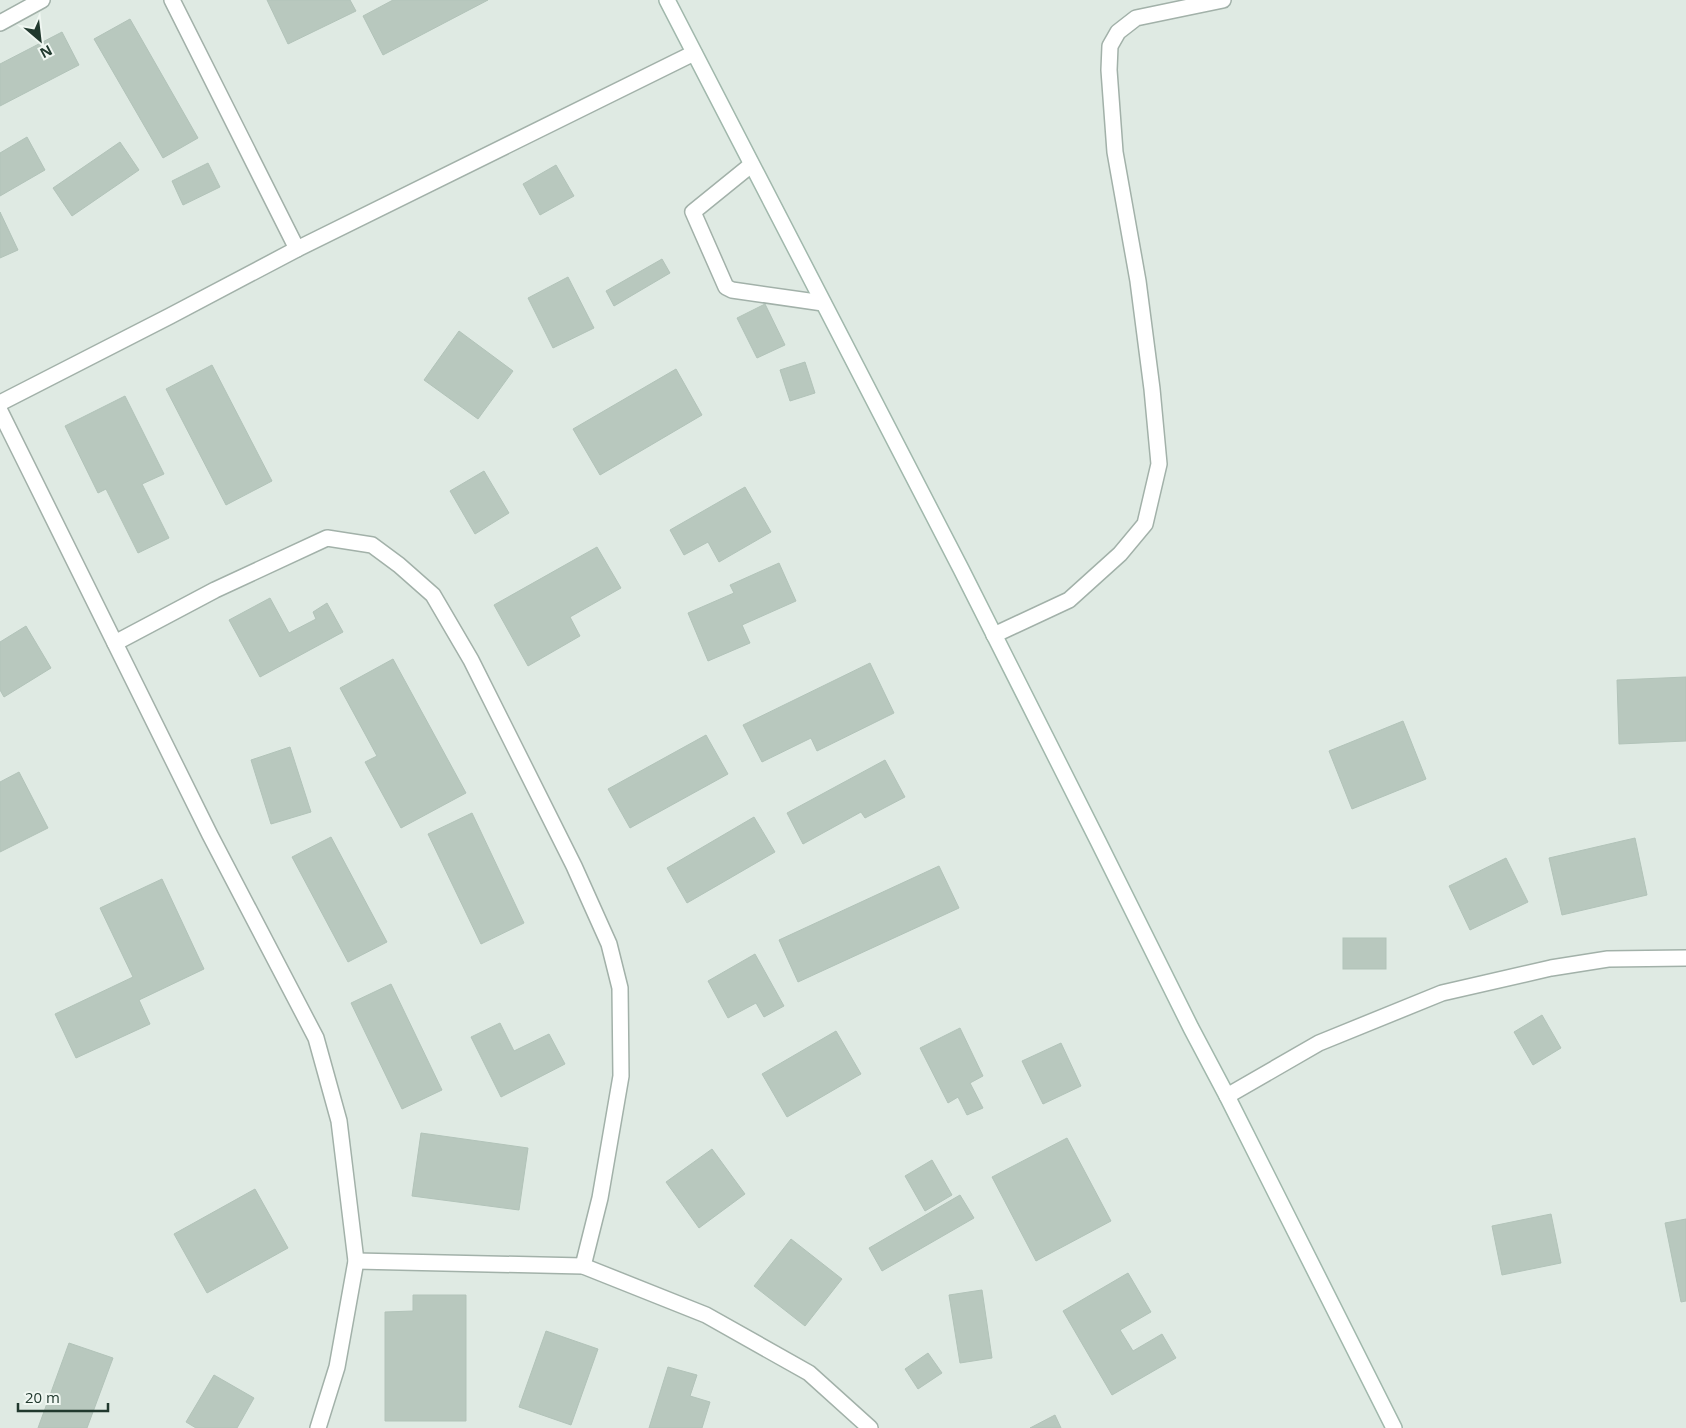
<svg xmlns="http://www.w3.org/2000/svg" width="1686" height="1428" font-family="'Open Sans',sans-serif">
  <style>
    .building { fill: #b8c8be; stroke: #b2c3b9 }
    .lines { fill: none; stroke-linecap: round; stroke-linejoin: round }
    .lane-casing { stroke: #a2b1a9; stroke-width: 18 }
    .street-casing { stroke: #a2b1a9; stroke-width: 18 }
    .secondary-casing { stroke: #a1b8ac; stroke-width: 18 }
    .lane { stroke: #fff; stroke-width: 15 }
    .street { stroke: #fff; stroke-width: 15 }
    .secondary { stroke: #fff; stroke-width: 15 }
  </style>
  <rect width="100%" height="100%" fill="#dfeae3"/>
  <g class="building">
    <polygon points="267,0 350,0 356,11 288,44"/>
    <polygon points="393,0 488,0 383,55 363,16"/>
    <polygon points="130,19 198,138 163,158 94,39"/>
    <polygon points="62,32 79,65 0,106 0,64"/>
    <polygon points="27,137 45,170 0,196 0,153"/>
    <polygon points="120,142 139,170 72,216 53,188"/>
    <polygon points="208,163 220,187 183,205 172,181"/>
    <polygon points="556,165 574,196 540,215 523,184"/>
    <polygon points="0,212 18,250 0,258"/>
    <polygon points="662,259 670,273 614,306 606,291"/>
    <polygon points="568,277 594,328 553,348 528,298"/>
    <polygon points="765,304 785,345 757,358 737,318"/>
    <polygon points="459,331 513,371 478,419 424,380"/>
    <polygon points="805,362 815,393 790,401 780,370"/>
    <polygon points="212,365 272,481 226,505 166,389"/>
    <polygon points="676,369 702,415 600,475 573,429"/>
    <polygon points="125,396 164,474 142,484 169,538 138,553 106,489 98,493 65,426"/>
    <polygon points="484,471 509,513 475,534 450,491"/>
    <polygon points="745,487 771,532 719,562 708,542 684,555 670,530"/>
    <polygon points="597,547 621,588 570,617 580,636 528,666 494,605"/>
    <polygon points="779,563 796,601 742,625 750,643 708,661 688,613 734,593 730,585"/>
    <polygon points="270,598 289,633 316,619 313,612 327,603 343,632 260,677 229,620"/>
    <polygon points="26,626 51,668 4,697 0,690 0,642"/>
    <polygon points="393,659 466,793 401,828 365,762 377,756 340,688"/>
    <polygon points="870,663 894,713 817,751 811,738 762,762 743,725"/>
    <polygon points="1686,677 1686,741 1619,744 1617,680"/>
    <polygon points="1403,721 1426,779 1352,809 1329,751"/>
    <polygon points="706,735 728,774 630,828 608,789"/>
    <polygon points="290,747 311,812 271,824 251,760"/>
    <polygon points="885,760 905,797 865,818 861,812 803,844 787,813"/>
    <polygon points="19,772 48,828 0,852 0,782"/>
    <polygon points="472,813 524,923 481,944 428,834"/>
    <polygon points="754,817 775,852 687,903 667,868"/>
    <polygon points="331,837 387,942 348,962 292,857"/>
    <polygon points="1635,838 1647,895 1562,915 1549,858"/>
    <polygon points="1506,858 1528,902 1470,930 1449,886"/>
    <polygon points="939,866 959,908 798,982 779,940"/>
    <polygon points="162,879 204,969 139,1000 150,1024 76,1058 55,1014 133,977 100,908"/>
    <rect x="1343" y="938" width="43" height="31"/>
    <polygon points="755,954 784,1006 764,1017 756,1003 728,1018 708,981"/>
    <polygon points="391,984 442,1090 402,1109 351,1003"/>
    <polygon points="1542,1015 1561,1048 1533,1065 1514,1032"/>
    <polygon points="500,1023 514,1051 549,1034 565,1064 501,1097 471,1037"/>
    <polygon points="960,1028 983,1076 970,1083 983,1108 967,1115 958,1097 948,1103 920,1048"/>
    <polygon points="836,1031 861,1074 787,1117 762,1074"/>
    <polygon points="1061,1043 1081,1086 1043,1104 1022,1061"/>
    <polygon points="421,1133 528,1148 519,1210 412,1196"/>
    <polygon points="1067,1138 1111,1221 1036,1261 992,1177"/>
    <polygon points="712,1149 745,1194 699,1228 666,1182"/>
    <polygon points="932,1160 952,1195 925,1211 905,1176"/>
    <polygon points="255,1189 288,1248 207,1293 174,1234"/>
    <polygon points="960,1195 974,1218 882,1271 869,1248"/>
    <polygon points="1551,1214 1561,1263 1502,1275 1492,1226"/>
    <polygon points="1686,1219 1686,1301 1681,1302 1665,1223"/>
    <polygon points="791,1239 842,1279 805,1326 754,1286"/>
    <polygon points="1128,1273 1151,1312 1120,1330 1133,1351 1162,1334 1176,1358 1112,1395 1063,1311"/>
    <polygon points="982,1290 992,1358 960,1363 949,1295"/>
    <polygon points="413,1295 466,1295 466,1421 385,1421 385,1312 413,1311"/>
    <polygon points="546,1331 598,1349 571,1425 519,1407"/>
    <polygon points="69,1343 113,1358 87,1428 38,1428"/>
    <polygon points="928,1353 942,1373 918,1389 905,1369"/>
    <polygon points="668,1367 697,1375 690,1396 710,1402 702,1428 649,1428"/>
    <polygon points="214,1375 254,1398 237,1428 196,1428 186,1422"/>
    <polygon points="1055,1415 1061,1428 1030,1428"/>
  </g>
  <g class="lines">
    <defs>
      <polyline id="lane" points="751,165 693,212 726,287 732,290 823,303"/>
      <g id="street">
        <polyline points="172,0 297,249"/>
        <polyline points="0,23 42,0"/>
        <polyline points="0,403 170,316 297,249 694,53"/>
        <polyline points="0,411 210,835 316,1038 339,1121 356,1261 337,1367 318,1428"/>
        <polyline points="994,635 1069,600 1120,554 1145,524 1159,464 1152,389 1138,281 1115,152 1109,70 1110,46 1118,32 1136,18 1223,0"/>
        <polyline points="115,643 215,590 327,538 372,545 399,565 433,595 471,660 574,866 609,944 620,988 621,1076 600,1198 583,1266"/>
        <polyline points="1227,1096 1319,1043 1442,993 1551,968 1608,959 1686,958"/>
        <polyline points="356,1261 583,1266 706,1315 809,1373 870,1428"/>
      </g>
      <polyline id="secondary" points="667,0 961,569 1098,841 1191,1028 1227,1096 1394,1428"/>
    </defs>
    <use href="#lane" class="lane-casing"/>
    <use href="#street" class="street-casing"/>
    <use href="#secondary" class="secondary-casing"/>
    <use href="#lane" class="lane"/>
    <use href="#street" class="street"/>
    <use href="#secondary" class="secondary"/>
  </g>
  <g transform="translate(40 40) rotate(152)" stroke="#f0f7f2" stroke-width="4" paint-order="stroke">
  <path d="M0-4L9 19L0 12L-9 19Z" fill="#21392e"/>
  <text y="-8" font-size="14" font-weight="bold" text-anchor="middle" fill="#21392e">N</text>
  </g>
  <path d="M18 1403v8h90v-8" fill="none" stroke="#21392e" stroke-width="2.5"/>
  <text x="25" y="1403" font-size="15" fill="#21392e" stroke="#f0f7f2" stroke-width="4" paint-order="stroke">20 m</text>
</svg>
